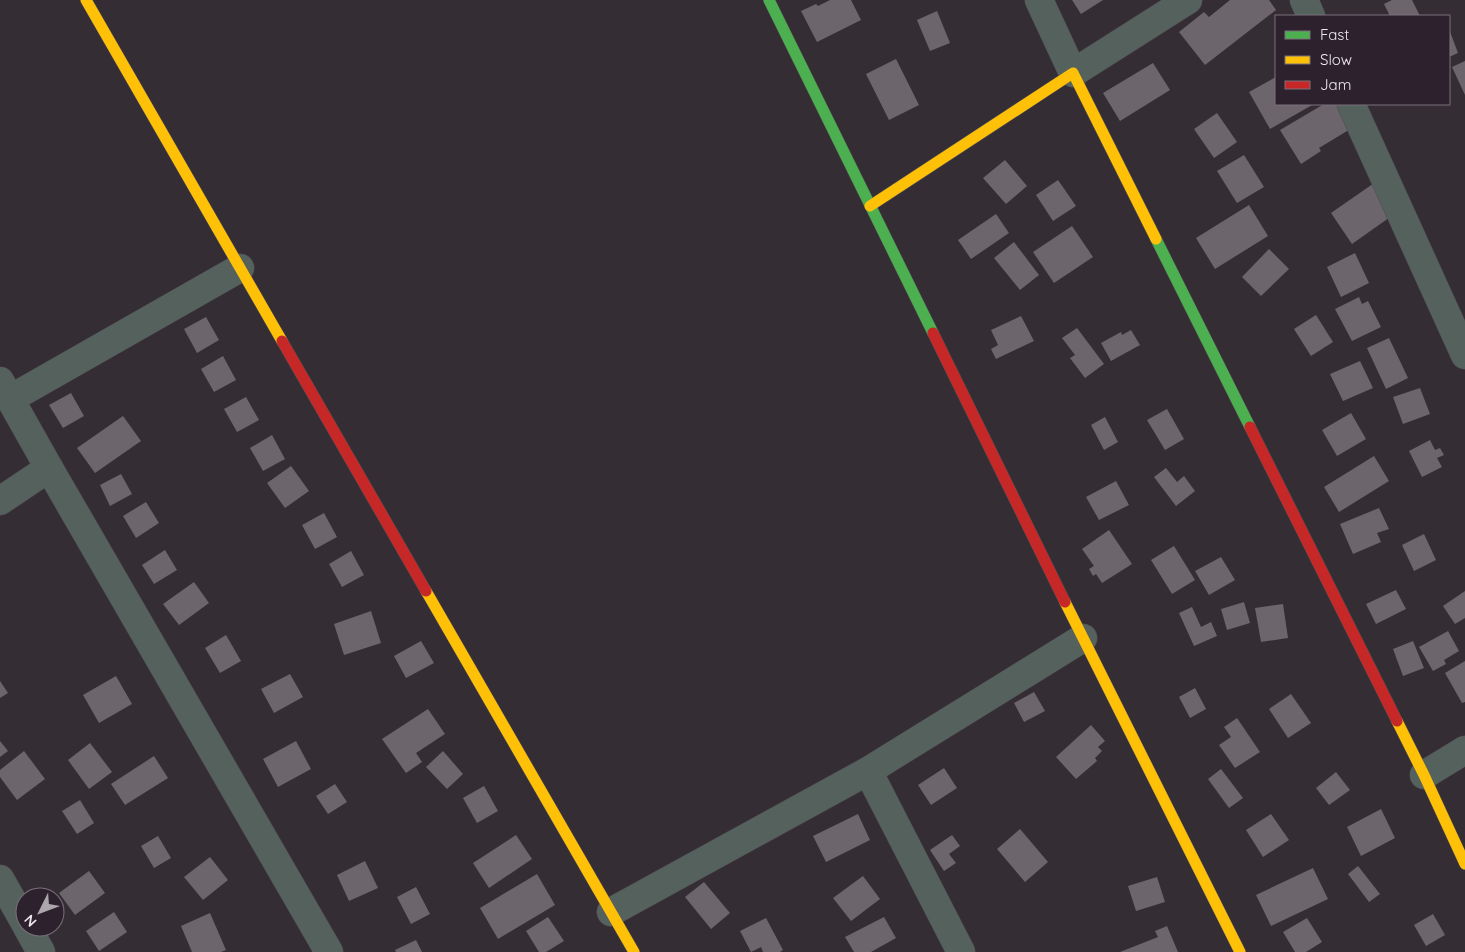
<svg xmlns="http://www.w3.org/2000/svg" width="1465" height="952" font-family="Quicksand,sans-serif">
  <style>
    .building { fill: #6c666c }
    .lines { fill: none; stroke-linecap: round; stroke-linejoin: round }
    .street-casing { stroke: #514c51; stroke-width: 29 }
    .fast-casing { stroke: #514c51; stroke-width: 12 }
    .slow-casing { stroke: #514c51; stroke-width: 12 }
    .jam-casing { stroke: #514c51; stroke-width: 12 }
    .street { stroke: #54615c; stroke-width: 28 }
    .fast { stroke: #4caf50; stroke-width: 11 }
    .slow { stroke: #ffc107; stroke-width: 11 }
    .jam { stroke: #c62828; stroke-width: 11 }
  </style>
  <rect width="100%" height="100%" fill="#342e34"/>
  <g class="building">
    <polygon points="830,0 851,0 861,20 817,42 801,11 816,4 818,6"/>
    <polygon points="1072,0 1103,0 1081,14"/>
    <polygon points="1230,0 1269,0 1276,10 1205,65 1179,32 1204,12 1209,17"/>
    <polygon points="1392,0 1412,0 1420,16 1390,16 1384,4"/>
    <polygon points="937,11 950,43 930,51 917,20"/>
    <polygon points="1449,29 1458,53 1449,57"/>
    <polygon points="896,59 919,105 889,120 866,74"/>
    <polygon points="1465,61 1465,95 1452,67"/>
    <polygon points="1153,63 1170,90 1120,121 1103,93"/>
    <polygon points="1276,77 1276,104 1314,104 1270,129 1249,92"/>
    <polygon points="1324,104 1338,104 1352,128 1319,148 1321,151 1301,164 1280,130"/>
    <polygon points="1217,113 1237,142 1214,158 1194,129"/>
    <polygon points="1244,155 1264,187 1237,203 1217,171"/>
    <polygon points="1005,160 1027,186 1006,204 983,178"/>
    <polygon points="1058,180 1076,206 1053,221 1036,195"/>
    <polygon points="1377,181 1393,215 1352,244 1331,213"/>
    <polygon points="1249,205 1268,236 1215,269 1196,238"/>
    <polygon points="996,214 1009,233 971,259 958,240"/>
    <polygon points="1072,226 1093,257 1054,283 1033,252"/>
    <polygon points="1014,242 1039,275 1020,290 994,258"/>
    <polygon points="1269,249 1289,269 1261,296 1242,277"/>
    <polygon points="1355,253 1369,283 1341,297 1327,267"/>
    <polygon points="1359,297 1362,304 1368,301 1381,327 1352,341 1335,309"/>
    <polygon points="1316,315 1333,342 1311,356 1294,329"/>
    <polygon points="1021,316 1034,341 996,359 991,349 998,345 991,330"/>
    <polygon points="206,317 219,340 197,353 184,329"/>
    <polygon points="1077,328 1104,364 1085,378 1070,358 1075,355 1062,338"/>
    <polygon points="1131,330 1140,345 1111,361 1101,343 1121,332 1122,335"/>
    <polygon points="1389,338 1408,378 1386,389 1367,348"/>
    <polygon points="223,356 236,380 214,392 201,369"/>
    <polygon points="1360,361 1373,388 1343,401 1330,374"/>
    <polygon points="1420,388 1430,414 1403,424 1393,397"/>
    <polygon points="71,393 84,416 63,428 49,405"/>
    <polygon points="246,397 259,420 237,432 224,409"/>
    <polygon points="1167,409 1184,439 1165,450 1147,420"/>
    <polygon points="1351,413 1366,439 1337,456 1322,430"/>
    <polygon points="123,416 141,441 95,473 77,448"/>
    <polygon points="1105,417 1118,442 1104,450 1091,425"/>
    <polygon points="272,435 285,459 263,471 250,448"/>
    <polygon points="1430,440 1435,450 1440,448 1444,455 1437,458 1442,467 1422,477 1409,451"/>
    <polygon points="1374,456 1389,481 1339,512 1324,487"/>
    <polygon points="291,466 309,491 285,508 267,483"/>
    <polygon points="1166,468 1177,482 1184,476 1195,491 1176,506 1154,477"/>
    <polygon points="121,474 132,494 110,506 100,485"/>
    <polygon points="1116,481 1129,505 1099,520 1086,497"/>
    <polygon points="146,502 159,523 136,538 123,516"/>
    <polygon points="1379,508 1389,529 1377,533 1381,542 1353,554 1340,524"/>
    <polygon points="324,513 337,537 315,549 302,525"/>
    <polygon points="1109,530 1132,564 1102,583 1096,574 1093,576 1089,569 1094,566 1082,549"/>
    <polygon points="1424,534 1436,560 1414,571 1402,545"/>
    <polygon points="1174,546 1195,580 1172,594 1151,560"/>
    <polygon points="165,550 177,570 154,584 142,565"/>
    <polygon points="351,551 364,575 342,587 329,564"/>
    <polygon points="1221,557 1235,580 1209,595 1195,571"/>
    <polygon points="194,582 209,603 179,625 163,604"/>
    <polygon points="1396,590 1406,609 1376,624 1366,604"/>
    <polygon points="1465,591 1465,618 1455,624 1443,606"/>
    <polygon points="1244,602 1250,623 1227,630 1221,609"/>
    <polygon points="1283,604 1288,638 1261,642 1255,608"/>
    <polygon points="1192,607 1201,627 1211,622 1217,636 1194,646 1179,613"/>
    <polygon points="371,611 381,643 344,655 334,624"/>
    <polygon points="1448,631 1459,651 1444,660 1446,664 1433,671 1419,647"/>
    <polygon points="226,635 241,661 220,673 205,648"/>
    <polygon points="421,641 434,663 406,678 394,656"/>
    <polygon points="1413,641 1424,668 1403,676 1393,649"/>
    <polygon points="1465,661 1465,702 1462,703 1445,673"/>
    <polygon points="290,674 303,697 274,713 261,689"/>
    <polygon points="116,676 132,704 99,723 83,695"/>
    <polygon points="0,681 8,693 0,698"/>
    <polygon points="1195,688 1206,709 1190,718 1179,697"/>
    <polygon points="1034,692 1045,711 1024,722 1014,703"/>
    <polygon points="1291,694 1311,723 1288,738 1269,709"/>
    <polygon points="428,709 445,734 416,753 422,762 406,773 382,739"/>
    <polygon points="1237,718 1260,752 1235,768 1219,745 1231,737 1224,727"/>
    <polygon points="1091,725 1105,741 1098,747 1102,751 1095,758 1097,761 1076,779 1056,757"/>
    <polygon points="0,741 8,751 0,757"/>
    <polygon points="296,741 311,769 278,787 263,759"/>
    <polygon points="90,743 112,772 89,789 68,760"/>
    <polygon points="24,751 45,779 17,800 0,777 0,770"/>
    <polygon points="443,751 463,774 447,789 426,767"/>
    <polygon points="154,756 168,778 125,805 111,784"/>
    <polygon points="944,768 957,788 931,805 918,785"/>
    <polygon points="1221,769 1243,798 1229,808 1208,779"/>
    <polygon points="1336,772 1350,790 1329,805 1316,788"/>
    <polygon points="335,784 347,802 328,814 316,796"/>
    <polygon points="484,786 498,811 477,823 463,798"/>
    <polygon points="80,800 94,823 77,834 62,811"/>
    <polygon points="1381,809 1395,838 1361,856 1347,827"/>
    <polygon points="858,814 870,840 826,862 813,836"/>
    <polygon points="1271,814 1289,840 1263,857 1246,830"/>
    <polygon points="1020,829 1048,862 1025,882 997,849"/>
    <polygon points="516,835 532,859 489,888 473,863"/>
    <polygon points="952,835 960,846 949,854 956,863 944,871 930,850"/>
    <polygon points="158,836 171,858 154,868 141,846"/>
    <polygon points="210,857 228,880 203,900 184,877"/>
    <polygon points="365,861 378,888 349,901 337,875"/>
    <polygon points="1358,866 1380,894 1369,902 1348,874"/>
    <polygon points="1313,868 1328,899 1271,926 1256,895"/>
    <polygon points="89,871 105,893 75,915 59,893"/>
    <polygon points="537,874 555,905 498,939 480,908"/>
    <polygon points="863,876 880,899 851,921 833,898"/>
    <polygon points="1157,877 1165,902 1136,911 1128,886"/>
    <polygon points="704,882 730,913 711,929 685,897"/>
    <polygon points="416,887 430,914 411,924 397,897"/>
    <polygon points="114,912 127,932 99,951 86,931"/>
    <polygon points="210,913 226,950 221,952 192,952 181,926"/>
    <polygon points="1433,914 1445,935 1426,946 1414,925"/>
    <polygon points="548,917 564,941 546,952 539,952 526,931"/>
    <polygon points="884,917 896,938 871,952 854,952 845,937"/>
    <polygon points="766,918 783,950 780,952 763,952 761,947 751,952 740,931"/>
    <polygon points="1307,918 1322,942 1306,952 1295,952 1283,932"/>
    <polygon points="1167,926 1178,952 1120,952 1158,937 1155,931"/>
    <polygon points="416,940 422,952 396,952 395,950"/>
  </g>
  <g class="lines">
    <defs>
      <g id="street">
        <polyline points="1039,0 1073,73 1188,0"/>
        <polyline points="1304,0 1311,16"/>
        <polyline points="1351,104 1465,355"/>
        <polyline points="0,381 49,468 329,952"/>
        <polyline points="10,399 240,268"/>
        <polyline points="0,501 49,468"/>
        <polyline points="868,771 961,952"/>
        <polyline points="1424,775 1465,750"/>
        <polyline points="0,879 25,923"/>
        <polyline points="611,912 868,771 1083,638"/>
        <polyline points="27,927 41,952"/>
      </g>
      <g id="fast">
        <polyline points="769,0 933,333"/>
        <polyline points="1156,239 1250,427"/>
      </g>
      <g id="slow">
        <polyline points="86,0 282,341"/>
        <polyline points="870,206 1073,73 1156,239"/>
        <polyline points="426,591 634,952"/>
        <polyline points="1065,602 1240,952"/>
        <polyline points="1397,721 1424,775 1465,864"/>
      </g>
      <g id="jam">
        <polyline points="933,333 1065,602"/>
        <polyline points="282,341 426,591"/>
        <polyline points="1250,427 1397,721"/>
      </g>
    </defs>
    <use href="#street" class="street-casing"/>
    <use href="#fast" class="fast-casing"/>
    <use href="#slow" class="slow-casing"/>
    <use href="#jam" class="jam-casing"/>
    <use href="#street" class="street"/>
    <use href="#fast" class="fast"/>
    <use href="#slow" class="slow"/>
    <use href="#jam" class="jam"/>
  </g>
  <rect x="1275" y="15" width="175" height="90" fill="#2d212d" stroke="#7a707a"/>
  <rect x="1285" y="31" width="25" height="8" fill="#4caf50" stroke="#7a707a"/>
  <text x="1320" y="40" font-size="15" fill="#eee6ee">Fast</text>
  <rect x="1285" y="56" width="25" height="8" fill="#ffc107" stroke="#7a707a"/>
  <text x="1320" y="65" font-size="15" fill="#eee6ee">Slow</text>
  <rect x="1285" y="81" width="25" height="8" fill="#c62828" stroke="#7a707a"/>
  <text x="1320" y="90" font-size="15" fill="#eee6ee">Jam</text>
  <g transform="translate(40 912) rotate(228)"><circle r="24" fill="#2d212d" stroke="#7a707a"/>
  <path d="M0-4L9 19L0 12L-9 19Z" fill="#ada6ad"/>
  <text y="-8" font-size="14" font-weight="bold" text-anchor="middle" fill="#eee6ee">N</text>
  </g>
</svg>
